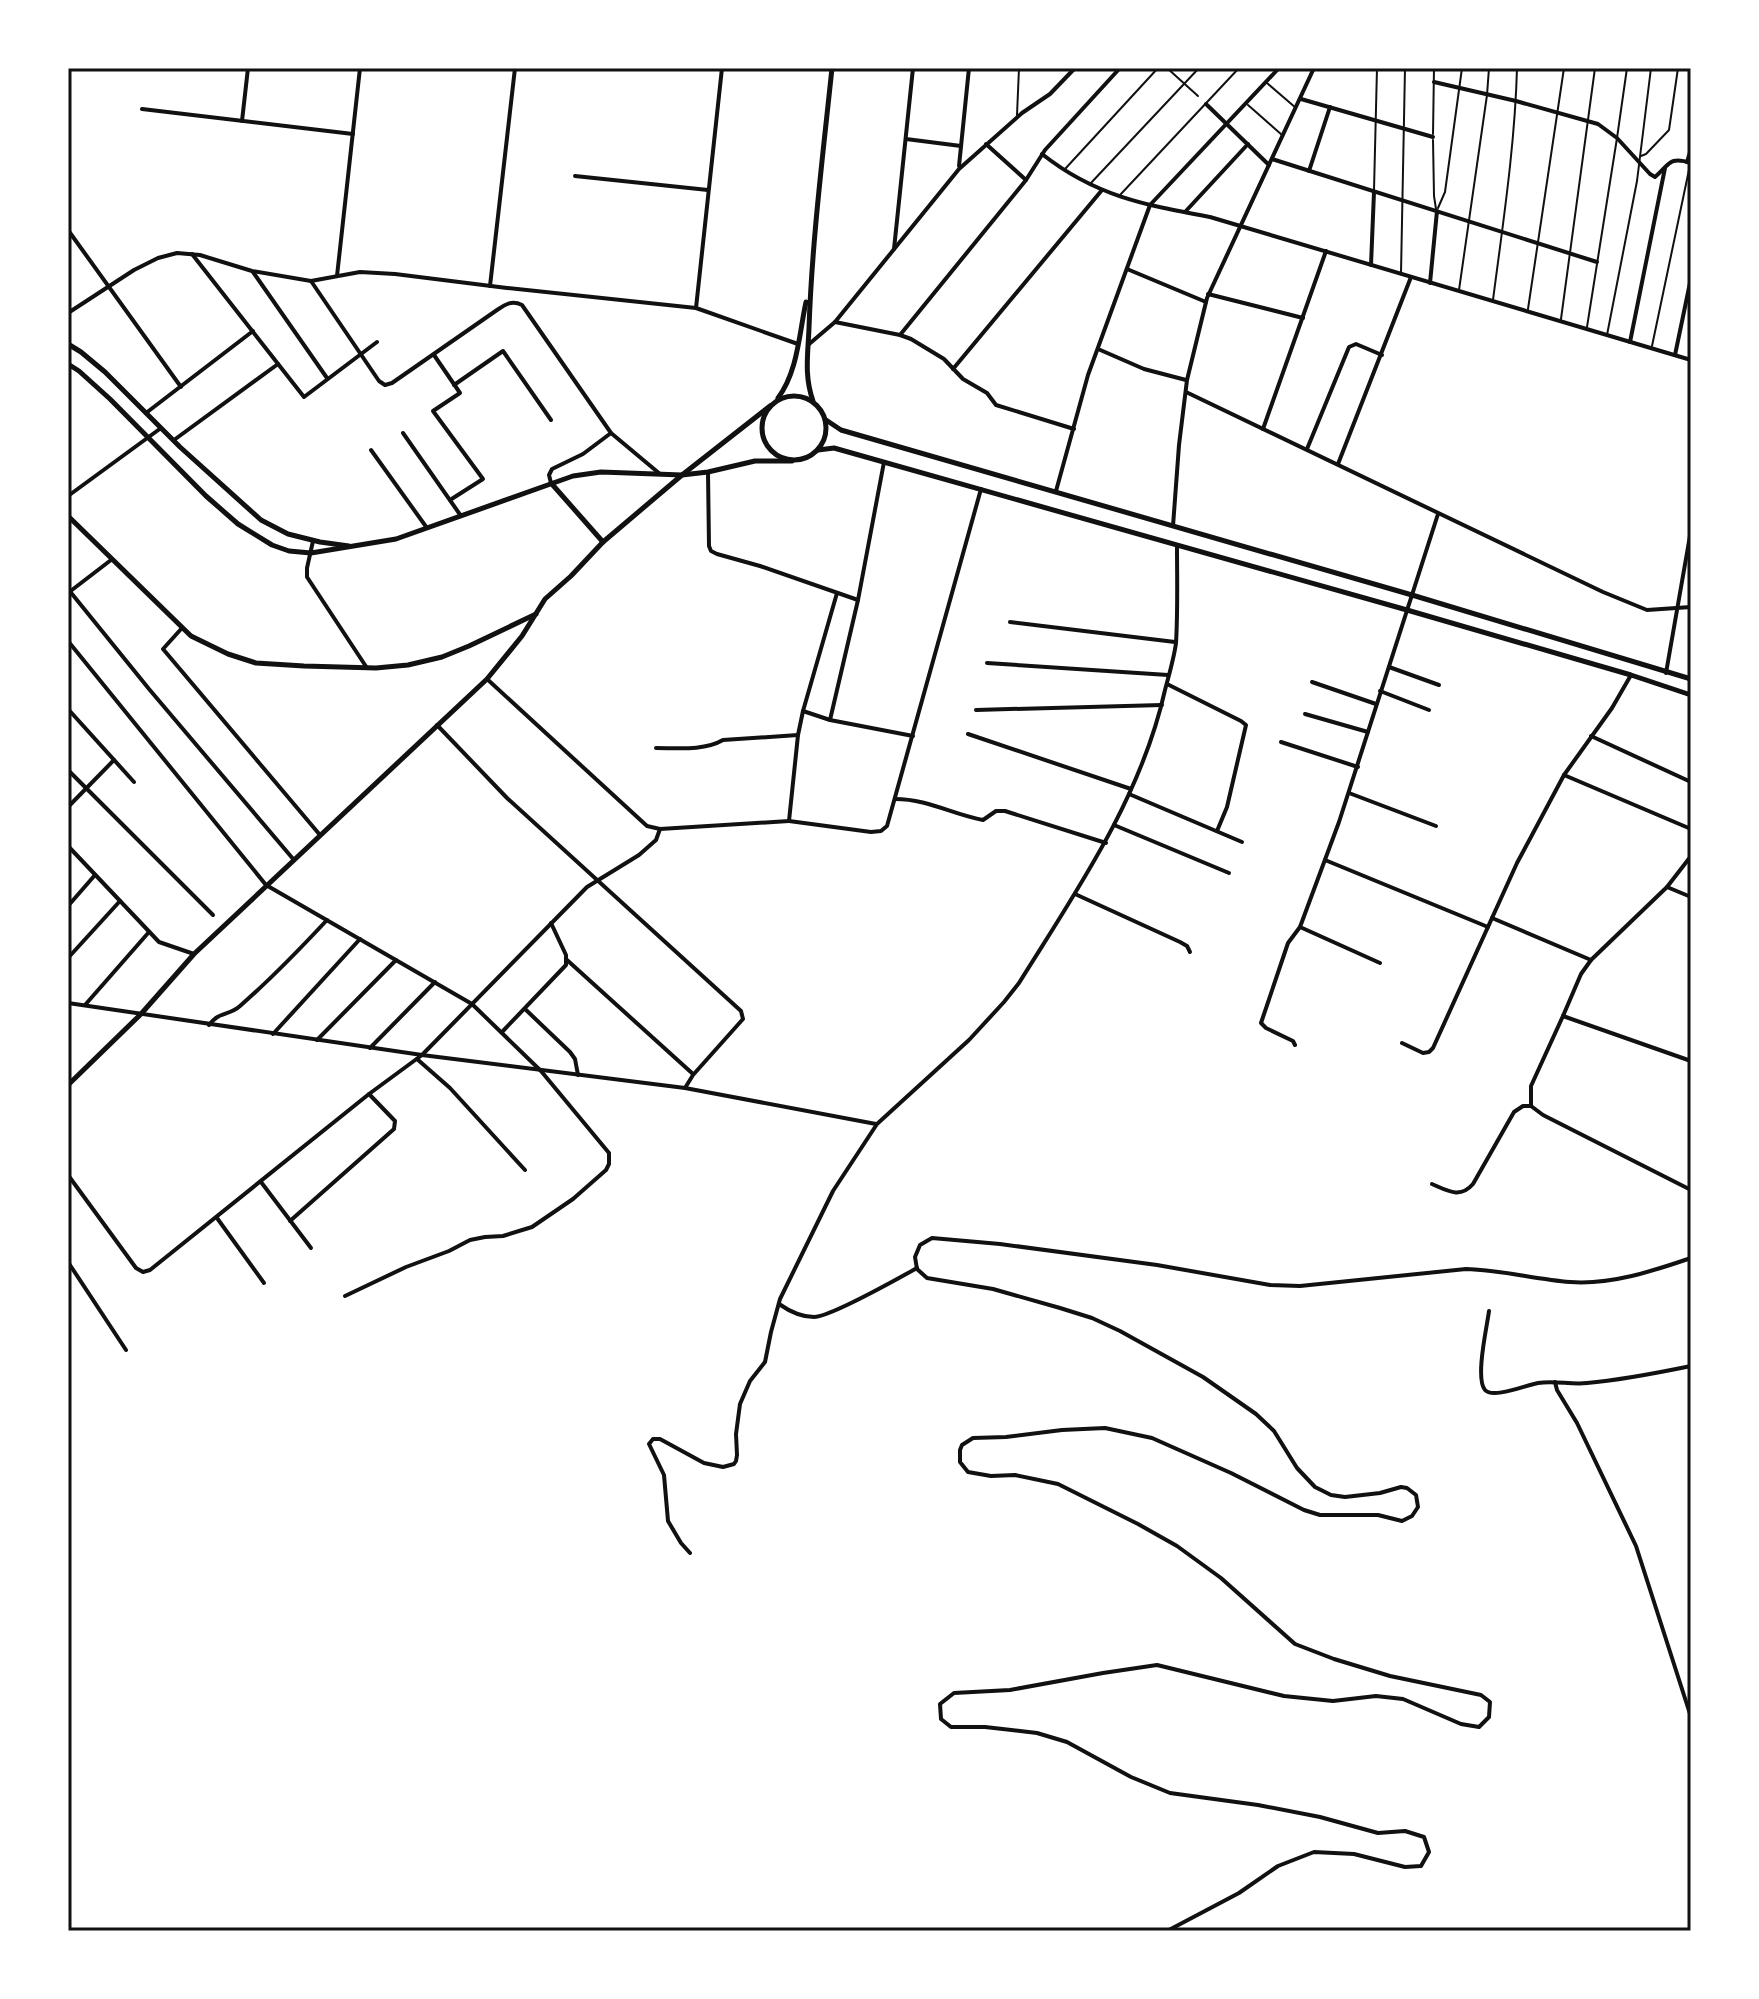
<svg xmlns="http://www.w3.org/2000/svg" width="1759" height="1999" font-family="Georgia,serif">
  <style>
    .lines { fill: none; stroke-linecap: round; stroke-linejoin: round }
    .service { stroke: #111; stroke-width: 2 }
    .minor { stroke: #111; stroke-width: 4 }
    .tertiary { stroke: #111; stroke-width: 5 }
    .neatline { fill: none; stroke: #111; stroke-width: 3 }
  </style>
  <rect width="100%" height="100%" fill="#fff"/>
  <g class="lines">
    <g class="service">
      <polyline points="1167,68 1198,96"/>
      <polyline points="1267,83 1296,108"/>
      <polyline points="1248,105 1282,135"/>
      <polyline points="1017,115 1019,68"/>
      <polyline points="1433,134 1434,68"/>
      <polyline points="1433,140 1434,196 1436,209"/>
      <polyline points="1641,156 1646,154 1669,130 1678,68"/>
      <polyline points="1065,169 1158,68"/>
      <polyline points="1090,184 1199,68"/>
      <polyline points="1374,190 1377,68"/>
      <polyline points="1120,195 1239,68"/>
      <polyline points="1438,208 1445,192 1462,68"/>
      <polyline points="1401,273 1405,68"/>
      <polyline points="1459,290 1487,95 1489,68"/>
      <path d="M1493,300c10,-77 22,-155 24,-232"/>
      <polyline points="1528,309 1564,68"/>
      <polyline points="1561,319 1595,68"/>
      <polyline points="1587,327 1617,138 1627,68"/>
      <polyline points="1607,335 1637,181 1651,68"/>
      <polyline points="1652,346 1690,165"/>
    </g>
    <g class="minor">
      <path d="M1434,82l82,19 82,23 19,14 33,36 5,3c15,-13 14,-21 36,-14"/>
      <polyline points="1301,99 1433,137"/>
      <polyline points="1206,104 1269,165"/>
      <polyline points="142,109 353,134"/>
      <polyline points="242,121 248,68"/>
      <polyline points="906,139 961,146"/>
      <polyline points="986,144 1026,180"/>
      <path d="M1042,154c53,42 103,51 168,63l481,143"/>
      <polyline points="1272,159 1597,262"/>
      <polyline points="1687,162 1691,149"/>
      <polyline points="959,166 969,68"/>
      <polyline points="1309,171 1330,107"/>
      <polyline points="575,176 708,190"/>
      <polyline points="1185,212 1248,144"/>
      <polyline points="68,230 181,387"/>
      <polyline points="894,249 913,68"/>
      <polyline points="192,254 304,397 377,342"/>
      <polyline points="1371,265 1374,192"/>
      <polyline points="1127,269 1206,302"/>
      <polyline points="253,272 327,378"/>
      <polyline points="337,276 360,68"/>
      <path d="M311,281l68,100 6,4 7,-2 105,-73c9,-6 15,-10 25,-5l89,128 49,41"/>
      <polyline points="1430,283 1437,211"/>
      <polyline points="490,286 515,68"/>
      <polyline points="1208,294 1303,318"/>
      <polyline points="696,308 722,68"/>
      <polyline points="68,313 134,270 158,258 177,253 200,255 252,271 311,281 360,272 395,274 507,288 696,308 798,344"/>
      <polyline points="835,322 900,335 911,339 944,359 963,379 987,393 996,405 1074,429"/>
      <polyline points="900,335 1026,180 1045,150 1120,68"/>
      <polyline points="1630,342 1665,168"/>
      <polyline points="808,345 835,322 959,169 1022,113 1050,94 1075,68"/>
      <polyline points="1098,349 1144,369 1186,380"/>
      <polyline points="434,355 460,393 433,411 483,479 450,500"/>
      <polyline points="1675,355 1691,278"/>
      <polyline points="953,369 1102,190"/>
      <polyline points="454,385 503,351 551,420"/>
      <polyline points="1186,392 1603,592 1647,610 1691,607"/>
      <polyline points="146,413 253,331"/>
      <polyline points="1263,429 1326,251"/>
      <polyline points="403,433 461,516"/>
      <polyline points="174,440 278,364"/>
      <polyline points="1307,449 1349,347 1356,344 1382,355"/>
      <polyline points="371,450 427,528"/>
      <polyline points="1338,464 1411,277"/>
      <polyline points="708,472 709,546 711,551 717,554 760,566 858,600"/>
      <polyline points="551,483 549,475 552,469 583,454 611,433"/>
      <polyline points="1056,491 1088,375 1150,205 1279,68"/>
      <polyline points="68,496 161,428"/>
      <polyline points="1173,526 1179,445 1187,380 1207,298 1314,68"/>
      <polyline points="313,541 307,568 307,577 367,668"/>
      <polyline points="68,589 149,689 294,860"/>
      <polyline points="68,593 111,560"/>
      <polyline points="1010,622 1175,642"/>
      <polyline points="182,628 163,649 320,835"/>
      <polyline points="68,641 266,885 472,1004 541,1071 609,1153 609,1164 606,1170 573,1199 532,1227 503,1236 485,1237 470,1240 449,1251 406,1267 345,1296"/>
      <polyline points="987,663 1168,675"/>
      <polyline points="1389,667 1439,685"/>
      <polyline points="1666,673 1691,530"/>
      <polyline points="487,679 647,826 660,829"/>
      <polyline points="1312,682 1376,704"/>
      <polyline points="1167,684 1241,721 1246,725 1227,807 1217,831"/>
      <polyline points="1380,691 1429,710"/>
      <polyline points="68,709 134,782"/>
      <polyline points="976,710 1162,705"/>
      <polyline points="803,711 830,720 913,736"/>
      <polyline points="1305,714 1368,732"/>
      <polyline points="830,720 858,600 884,462"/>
      <polyline points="437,725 507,798 741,1011 743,1019 693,1075 685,1088"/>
      <polyline points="968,734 1131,789"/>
      <polyline points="1591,736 1691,782"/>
      <polyline points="1281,742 1358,767"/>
      <path d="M656,748c21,0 48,3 67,-8l75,-5"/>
      <polyline points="68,770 213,915"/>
      <polyline points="1564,775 1691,829"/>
      <polyline points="1349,793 1436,826"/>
      <polyline points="1129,794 1242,842"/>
      <path d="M895,799c33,0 56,15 88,21l13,-9h9l101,32"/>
      <polyline points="68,807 114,760"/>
      <polyline points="789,821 871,832 881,831 887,826 981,489"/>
      <polyline points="1114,825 1229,873"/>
      <polyline points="68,846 159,942 194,954"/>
      <polyline points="1325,860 1488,927"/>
      <polyline points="1667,887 1691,897"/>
      <polyline points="1075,894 1180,942 1187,946 1190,952"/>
      <polyline points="68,906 95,875"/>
      <polyline points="1492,918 1591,960"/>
      <polyline points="68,958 120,901"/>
      <polyline points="567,960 693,1074"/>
      <polyline points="1380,963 1300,927 1339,822 1438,514"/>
      <polyline points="68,1003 422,1055 685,1088 876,1124"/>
      <polyline points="85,1005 149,932"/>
      <polyline points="525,1009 570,1052 575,1059 578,1075"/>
      <polyline points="1563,1016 1691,1061"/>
      <path d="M209,1025c10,-14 20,-9 31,-19 31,-27 59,-56 87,-86"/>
      <polyline points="502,1032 566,965 566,955 551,923"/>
      <polyline points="273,1034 360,939"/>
      <polyline points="317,1040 396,960"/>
      <polyline points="1402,1043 1423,1053 1429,1052 1433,1048 1517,863 1564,775 1612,708 1631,675"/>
      <polyline points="1295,1045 1293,1041 1266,1028 1261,1023 1288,943 1300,927"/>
      <polyline points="370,1048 435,982"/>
      <polyline points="417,1059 450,1088 525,1170"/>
      <polyline points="1531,1106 1543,1115 1691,1190"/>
      <polyline points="68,1175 136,1268 143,1272 150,1270 369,1094 422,1055 587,887 639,855 656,840 660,829 789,821 798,735 803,711 837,593"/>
      <polyline points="261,1182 311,1248"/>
      <path d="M1432,1184c16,7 28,15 41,0l41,-72 9,-6h8v-20l32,-70 18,-42 10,-14 76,-73 24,-31"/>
      <polyline points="217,1218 264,1283"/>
      <polyline points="290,1221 394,1129 395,1121 369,1094"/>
      <polyline points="68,1262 126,1350"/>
      <path d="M779,1304c10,7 22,13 35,13 16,0 85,-39 103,-49"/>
      <path d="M1489,1311c-2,16 -14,67 -4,79 8,9 41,-5 53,-7 16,-3 33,2 49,0 35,-3 70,-10 104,-17"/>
      <polyline points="1555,1382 1557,1390 1577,1423 1636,1546 1691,1717"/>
      <path d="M690,1553l-9,-10 -13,-22 -4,-46 -15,-31 4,-5h7l44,24 19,4 11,-3 2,-3 1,-6 -1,-21 4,-30 10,-23 15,-19 6,-30 9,-33 53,-108 44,-67 92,-84 35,-38 15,-19c58,-93 122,-185 146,-293 4,-15 9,-32 11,-47 2,-33 1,-66 1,-98"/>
      <path d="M1167,1931l72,-38 39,-27 36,-14 40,2 51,13 16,-1 8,-14 -5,-15 -19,-6 -27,2 -58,-16 -62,-12 -88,-12 -39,-16 -64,-35 -30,-9 -52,-6h-34l-10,-8 -1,-15 14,-11 56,-3 93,-17 54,-8 127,31 49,5 43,-5 27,3 58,25 18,3 10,-10 1,-15 -9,-7 -91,-19 -56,-17 -39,-15 -74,-66 -44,-32 -39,-22 -80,-40 -43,-9 -24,1 -23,-4 -8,-10v-12l2,-5 11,-7 33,-1 56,-7 43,-2 47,10 79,35 73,37 16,5h58l24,6 10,-5 6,-9 -2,-12 -9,-7 -6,-1 -21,6 -35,4 -14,-2 -16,-8 -18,-19 -23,-37 -18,-17 -53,-37 -83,-46 -28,-13 -32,-10 -67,-19 -66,-11 -10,-9 -2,-12 5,-12 12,-7 68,6 157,21 113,20 30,1 166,-17c35,1 69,10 104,13 41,3 83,-11 121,-24"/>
    </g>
    <g class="tertiary">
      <polyline points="68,344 81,352 105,372 180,447 261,520 288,534 320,542 349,546"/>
      <polyline points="68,364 79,371 110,399 206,496 238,524 272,545 289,551 311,553 396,539 573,476 601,472 682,475 708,472 755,461 792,461"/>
      <circle cx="794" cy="428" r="32"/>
      <path d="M778,398c20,-27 21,-64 28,-96"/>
      <path d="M813,401c-9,-25 -5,-47 -4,-73 3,-87 14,-174 23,-260"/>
      <polyline points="826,420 841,430 1412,595 1691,679"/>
      <polyline points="818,450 834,448 1407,610 1631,675 1691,695"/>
      <polyline points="551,483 603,542"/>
      <polyline points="68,516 191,636 228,654 256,663 304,666 376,668 408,665 442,657 469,646 536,614"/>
      <polyline points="68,1085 141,1014 194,954 487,679 522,636 545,599 571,576 603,542 682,475 770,406"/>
    </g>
  </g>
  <rect width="1759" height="1999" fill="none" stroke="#ffffff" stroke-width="140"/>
  <rect x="70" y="70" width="1619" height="1859" class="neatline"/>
</svg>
